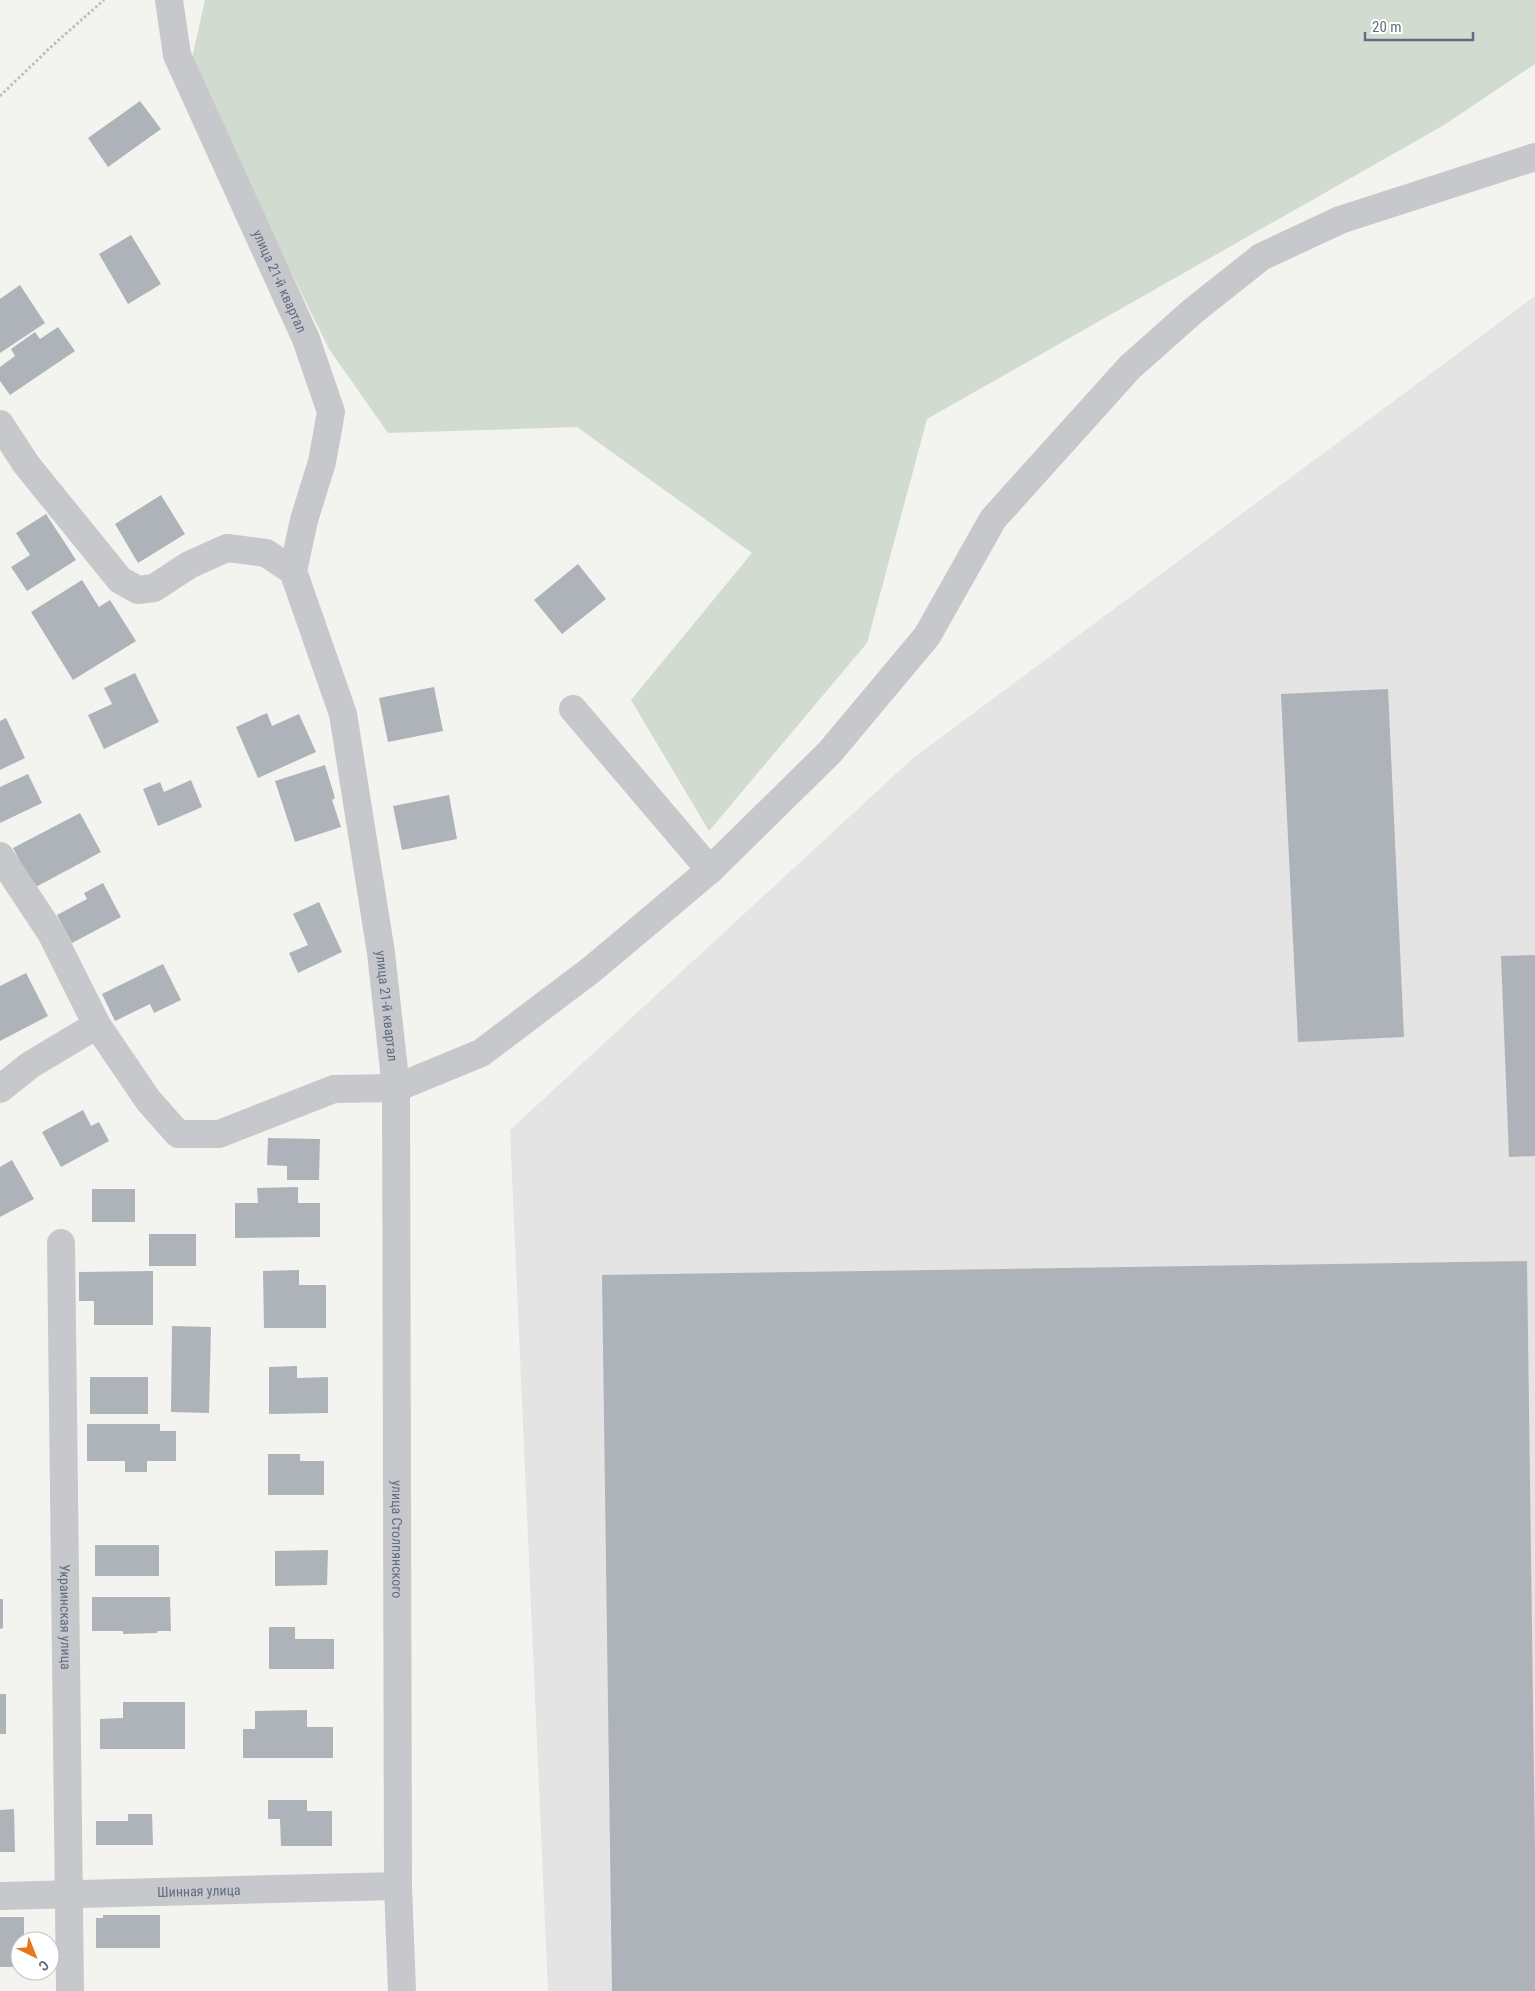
<svg xmlns="http://www.w3.org/2000/svg" width="1535" height="1991" font-family="'Roboto Condensed',sans-serif">
  <style>
    .built { fill: #e3e4e3 }
    .green { fill: #d2dbd0 }
    .building { fill: #aeb3b9 }
    .lines { fill: none; stroke-linecap: round; stroke-linejoin: round }
    .path { stroke: #bdbec0; stroke-width: 3; stroke-dasharray: 2.5 2.5; stroke-linecap: butt }
    .minor { stroke: #c6c8cc; stroke-width: 28 }
    .labels { text-anchor: middle; stroke-width: 5; stroke-linejoin: round; paint-order: stroke }
    .street-label { font-size: 14px; fill: #626d81; stroke: #fff }
  </style>
  <rect width="100%" height="100%" fill="#f3f4ef"/>
  <polygon class="built" points="1535,296 1535,1991 548,1991 510,1130 912,759"/>
  <polygon class="green" points="205,0 1535,0 1535,64 1444,125 927,419 867,643 709,831 631,700 752,553 577,427 388,433 329,349 190,67"/>
  <g class="building">
    <polygon points="140,101 161,129 108,167 88,138"/>
    <polygon points="131,235 161,284 128,304 99,254"/>
    <polygon points="20,285 45,323 0,353 0,299"/>
    <polygon points="58,327 75,351 10,395 0,381 0,367 15,356 11,349 35,332 40,339"/>
    <polygon points="161,495 185,534 138,563 115,524"/>
    <polygon points="46,514 76,560 27,591 11,567 30,555 16,533"/>
    <polygon points="578,564 606,599 562,634 534,600"/>
    <polygon points="82,580 99,607 110,600 136,641 73,680 31,612"/>
    <polygon points="135,673 159,722 104,749 88,715 112,704 104,688"/>
    <polygon points="434,687 443,731 388,742 379,698"/>
    <polygon points="1388,689 1404,1037 1298,1042 1281,694"/>
    <polygon points="267,713 272,726 299,714 316,752 258,778 236,727"/>
    <polygon points="6,718 25,758 0,770 0,721"/>
    <polygon points="325,765 335,798 332,800 341,827 295,842 275,781"/>
    <polygon points="28,774 42,803 0,823 0,787"/>
    <polygon points="191,780 202,807 158,826 143,789 160,782 164,792"/>
    <polygon points="449,795 457,839 402,850 393,806"/>
    <polygon points="80,813 101,852 34,888 13,848"/>
    <polygon points="103,883 121,917 72,943 57,915 87,899 84,893"/>
    <polygon points="319,902 342,952 298,973 289,953 308,945 293,914"/>
    <polygon points="1535,955 1535,1156 1509,1157 1501,956"/>
    <polygon points="163,964 181,1000 154,1013 150,1004 115,1021 102,994"/>
    <polygon points="26,973 48,1016 0,1041 0,986"/>
    <polygon points="83,1110 91,1126 99,1122 109,1141 61,1167 42,1132"/>
    <polygon points="268,1138 320,1139 319,1180 287,1180 287,1166 267,1165"/>
    <polygon points="12,1160 34,1199 0,1217 0,1167"/>
    <polygon points="298,1187 298,1203 320,1203 320,1237 235,1238 235,1203 258,1203 257,1188"/>
    <rect x="92" y="1189" width="43" height="33"/>
    <rect x="149" y="1234" width="47" height="32"/>
    <polygon points="1527,1261 1535,1851 1535,1991 612,1991 602,1275"/>
    <polygon points="299,1270 299,1285 326,1285 326,1328 264,1328 263,1271"/>
    <polygon points="153,1271 153,1325 94,1325 94,1301 79,1301 79,1272"/>
    <polygon points="172,1326 211,1327 209,1413 171,1412"/>
    <polygon points="297,1366 297,1378 328,1377 328,1413 269,1414 269,1367"/>
    <rect x="90" y="1377" width="58" height="37"/>
    <polygon points="87,1424 160,1424 160,1431 176,1431 176,1461 147,1461 147,1472 125,1472 125,1461 87,1461"/>
    <polygon points="268,1454 300,1454 300,1461 324,1461 324,1495 268,1495"/>
    <rect x="95" y="1545" width="64" height="31"/>
    <polygon points="328,1550 327,1585 275,1586 275,1551"/>
    <polygon points="92,1597 170,1597 171,1631 158,1631 157,1633 123,1634 123,1631 92,1631"/>
    <polygon points="0,1599 3,1599 3,1628 0,1629"/>
    <polygon points="269,1627 295,1627 295,1639 334,1639 334,1669 269,1669"/>
    <rect x="0" y="1694" width="6" height="40"/>
    <polygon points="123,1702 185,1702 185,1749 100,1749 100,1719 123,1718"/>
    <polygon points="307,1710 307,1727 333,1727 333,1758 243,1758 243,1729 255,1729 255,1711"/>
    <polygon points="268,1800 307,1800 307,1811 332,1811 332,1846 281,1846 280,1819 268,1819"/>
    <polygon points="14,1809 15,1852 0,1852 0,1810"/>
    <polygon points="128,1814 152,1814 153,1845 96,1845 96,1821 128,1821"/>
    <polygon points="103,1915 160,1915 160,1948 96,1948 96,1918 103,1918"/>
    <polygon points="0,1917 24,1917 24,1941 20,1941 20,1967 0,1967"/>
  </g>
  <g class="lines">
    <polyline class="path" points="0,96 53,45 104,0"/>
    <g class="minor">
      <path id="s1" d="M169,0l8,55 129,284 25,73 -9,50 -18,58 -11,51 50,143 38,239 15,135 2,798 4,105"/>
      <polyline points="0,424 26,464 120,580 138,590 154,588 189,565 227,548 266,553 293,571"/>
      <polyline points="573,709 710,870"/>
      <polyline points="0,856 51,933 97,1025 148,1100 178,1134 219,1134 334,1089 396,1088 481,1053 591,970 710,870 830,752 927,636 993,519 1130,367 1193,311 1261,257 1340,220 1535,157"/>
      <polyline points="0,1089 30,1065 97,1025"/>
      <path id="s2" d="M61,1243l9,748"/>
      <path id="s3" d="M0,1896l398,-10"/>
    </g>
  </g>
  <g class="labels">
    <g class="street-label">
      <text dy="5" stroke="none"><textPath href="#s1" startOffset="304">улица 21-й квартал</textPath></text>
      <text dy="5" stroke="none"><textPath href="#s1" startOffset="1055">улица 21-й квартал</textPath></text>
      <text dy="5" stroke="none"><textPath href="#s1" startOffset="1589">улица Столпянского</textPath></text>
      <text dy="5" stroke="none"><textPath href="#s2" startOffset="374">Украинская улица</textPath></text>
      <text dy="5" stroke="none"><textPath href="#s3" startOffset="199">Шинная улица</textPath></text>
    </g>
  </g>
  <g transform="translate(35 1956) rotate(137)"><circle r="24" fill="#ffffff" stroke="#c0c5cd"/>
  <path d="M0-4L9 19L0 12L-9 19Z" fill="#e4771f"/>
  <text y="-8" font-size="14" font-weight="bold" text-anchor="middle" fill="#626d81">С</text>
  </g>
  <path d="M1365 32v8h108v-8" fill="none" stroke="#626d81" stroke-width="2.5"/>
  <text x="1372" y="32" font-size="15" fill="#626d81" stroke="#ffffff" stroke-width="4" paint-order="stroke">20 m</text>
</svg>
